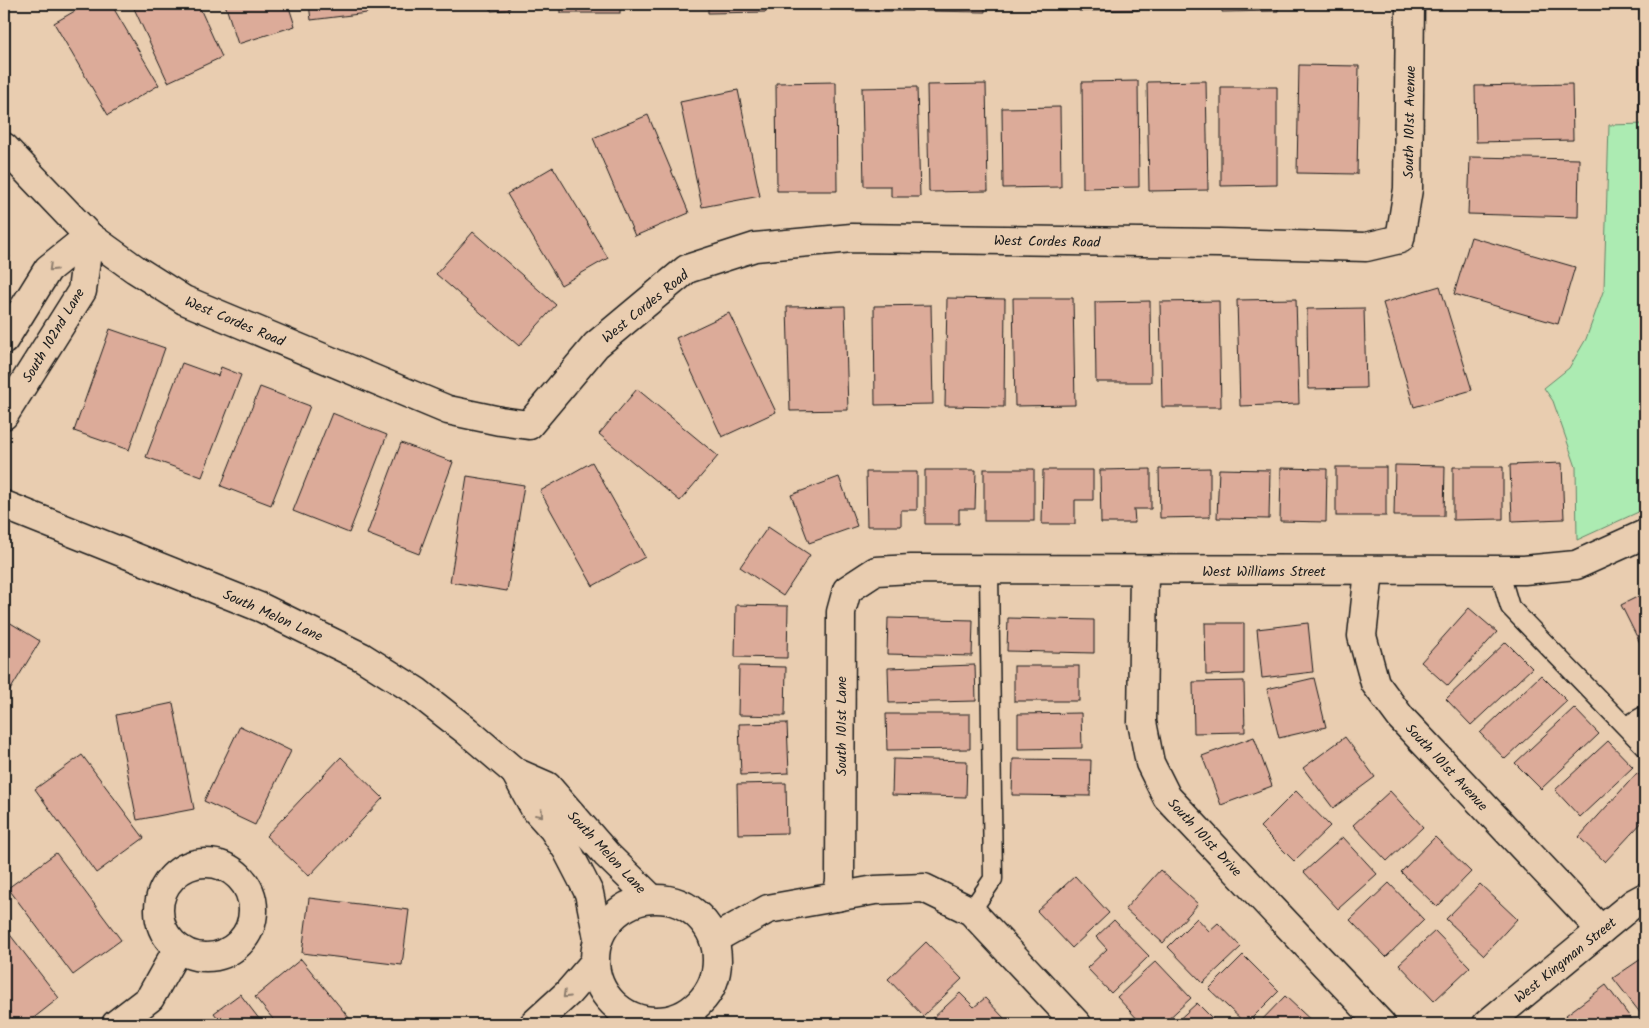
<svg xmlns="http://www.w3.org/2000/svg" width="1649" height="1028" font-family="Kalam,sans-serif">
  <style>
    .green { fill: #acebb2; stroke: #648467 }
    .building { fill: #dcab99; stroke: #1c1c1c }
    .lines { fill: none; stroke-linecap: round; stroke-linejoin: round }
    .service-casing { stroke: #1c1c1c; stroke-width: 21 }
    .minor-casing { stroke: #1c1c1c; stroke-width: 31 }
    .tertiary-casing { stroke: #1c1c1c; stroke-width: 31 }
    .service { stroke: #e9cdb0; stroke-width: 18 }
    .minor { stroke: #e9cdb0; stroke-width: 28 }
    .tertiary { stroke: #e9cdb0; stroke-width: 28 }
    .oneway { stroke: #8d7d6d }
    .labels { text-anchor: middle; stroke-width: 4.5; stroke-linejoin: round; paint-order: stroke }
    .street-label { font-size: 14px; fill: #1c1c1c; stroke: #e9cdb0 }
  </style>
  <rect width="100%" height="100%" fill="#e9cdb0"/>
  <filter id="ink" filterUnits="userSpaceOnUse"><feTurbulence type="fractalNoise" baseFrequency=".02" numOctaves="2"/><feDisplacementMap in="SourceGraphic" scale="10" xChannelSelector="R" yChannelSelector="G"/><feConvolveMatrix kernelMatrix="1 2 1 2 8 2 1 2 1" color-interpolation-filters="sRGB"/></filter>
  <g filter="url(#ink)">
    <polygon class="green" points="1645,124 1645,509 1577,540 1576,467 1553,401 1544,388 1569,368 1586,339 1604,289 1609,125"/>
    <g class="building">
      <polygon points="87,4 111,4 159,85 108,115 54,23"/>
      <polygon points="132,4 198,4 222,57 168,82"/>
      <polygon points="225,4 288,4 295,26 238,44"/>
      <polygon points="309,4 366,4 367,13 311,20"/>
      <polygon points="491,4 509,4 509,10 491,11"/>
      <rect x="561" y="4" width="59" height="9"/>
      <polygon points="708,4 766,4 766,12 708,13"/>
      <polygon points="780,4 838,4 780,5"/>
      <rect x="853" y="4" width="59" height="7"/>
      <polygon points="927,4 985,4 985,12 926,11"/>
      <polygon points="1078,4 1137,4 1138,10 1079,11"/>
      <polygon points="1222,4 1278,4 1278,11 1222,12"/>
      <polygon points="1639,4 1645,4 1645,53 1640,53"/>
      <rect x="1639" y="62" width="6" height="49"/>
      <polygon points="1299,65 1359,66 1357,174 1297,173"/>
      <polygon points="1138,81 1139,187 1083,188 1082,82"/>
      <polygon points="1206,81 1208,190 1149,191 1147,82"/>
      <polygon points="836,82 837,191 777,191 776,83"/>
      <polygon points="986,84 988,191 929,192 927,85"/>
      <polygon points="1572,84 1573,140 1476,142 1475,86"/>
      <polygon points="917,87 920,197 891,197 891,186 864,186 862,88"/>
      <polygon points="1221,87 1277,87 1277,185 1221,186"/>
      <polygon points="738,90 760,196 702,207 680,102"/>
      <polygon points="1060,107 1061,187 1003,188 1002,108"/>
      <polygon points="648,115 689,213 635,236 593,138"/>
      <polygon points="1470,157 1579,159 1578,217 1468,214"/>
      <polygon points="553,167 608,258 561,285 507,194"/>
      <polygon points="473,232 556,305 519,346 436,274"/>
      <polygon points="1471,237 1575,267 1558,324 1454,294"/>
      <polygon points="4,248 10,257 4,261"/>
      <polygon points="1440,286 1472,390 1414,407 1383,303"/>
      <polygon points="947,298 1005,299 1004,407 945,406"/>
      <polygon points="1013,298 1073,298 1075,405 1015,406"/>
      <polygon points="1296,299 1299,404 1240,406 1237,300"/>
      <polygon points="1150,301 1151,382 1096,382 1095,302"/>
      <polygon points="1219,301 1221,407 1162,407 1160,302"/>
      <polygon points="931,305 933,404 875,405 874,306"/>
      <polygon points="845,306 848,410 790,411 787,307"/>
      <polygon points="1364,308 1366,388 1308,389 1307,309"/>
      <polygon points="729,313 776,412 722,437 676,338"/>
      <polygon points="110,329 165,348 129,450 74,431"/>
      <polygon points="182,363 218,376 221,367 241,375 202,477 146,457"/>
      <polygon points="260,387 310,406 271,505 221,486"/>
      <polygon points="637,389 718,456 680,501 599,434"/>
      <polygon points="332,413 387,435 349,533 293,511"/>
      <polygon points="401,443 453,462 419,554 367,534"/>
      <polygon points="592,462 645,557 593,586 540,491"/>
      <polygon points="1562,463 1564,519 1512,521 1510,465"/>
      <polygon points="1395,465 1445,466 1444,516 1394,516"/>
      <rect x="1336" y="467" width="50" height="49"/>
      <polygon points="1453,467 1503,467 1503,519 1453,520"/>
      <polygon points="1210,468 1210,517 1160,518 1159,469"/>
      <polygon points="1281,468 1327,469 1326,522 1280,521"/>
      <rect x="984" y="469" width="50" height="52"/>
      <polygon points="1151,469 1151,509 1134,509 1135,523 1101,523 1100,470"/>
      <polygon points="1219,469 1270,470 1269,519 1217,518"/>
      <polygon points="925,470 976,470 975,509 959,509 959,524 925,524"/>
      <polygon points="1043,470 1093,470 1093,500 1075,500 1075,524 1042,524"/>
      <polygon points="866,472 917,472 917,510 901,510 901,526 867,526"/>
      <polygon points="467,476 524,485 507,591 450,582"/>
      <polygon points="839,477 857,526 809,543 791,495"/>
      <polygon points="768,527 810,555 783,596 740,567"/>
      <polygon points="1645,593 1645,653 1621,605"/>
      <polygon points="736,605 788,606 787,658 735,657"/>
      <polygon points="1469,608 1497,632 1448,686 1421,662"/>
      <polygon points="888,618 973,620 972,656 887,654"/>
      <polygon points="1008,618 1094,620 1094,653 1007,651"/>
      <polygon points="4,619 40,641 9,692 4,689"/>
      <polygon points="1205,623 1244,623 1244,674 1206,675"/>
      <polygon points="1308,623 1313,672 1262,678 1257,629"/>
      <polygon points="1506,642 1532,668 1471,725 1446,699"/>
      <polygon points="975,665 976,701 889,703 888,668"/>
      <polygon points="739,666 786,667 785,716 738,715"/>
      <rect x="1014" y="666" width="65" height="35"/>
      <polygon points="1541,675 1567,701 1505,759 1480,733"/>
      <polygon points="1314,678 1326,727 1279,738 1267,689"/>
      <polygon points="1244,681 1245,732 1194,733 1193,682"/>
      <polygon points="173,703 194,809 137,820 116,715"/>
      <polygon points="1574,708 1599,734 1541,789 1515,763"/>
      <polygon points="1081,713 1082,748 1018,749 1018,714"/>
      <polygon points="886,714 970,714 970,749 887,750"/>
      <polygon points="787,723 789,773 741,775 739,724"/>
      <polygon points="240,726 291,751 255,825 204,801"/>
      <polygon points="1254,737 1272,786 1221,805 1202,756"/>
      <polygon points="1345,737 1375,777 1333,808 1303,768"/>
      <polygon points="1608,741 1633,767 1580,817 1555,790"/>
      <polygon points="82,755 144,838 96,873 35,789"/>
      <polygon points="341,757 383,798 309,876 266,836"/>
      <polygon points="893,759 967,761 966,797 892,795"/>
      <polygon points="1013,759 1091,760 1090,796 1012,795"/>
      <polygon points="1637,773 1645,781 1645,819 1605,862 1579,837"/>
      <polygon points="786,783 787,833 738,834 737,784"/>
      <polygon points="1296,791 1330,826 1294,861 1260,827"/>
      <polygon points="1390,791 1423,827 1387,861 1353,825"/>
      <polygon points="1343,837 1377,874 1338,909 1304,872"/>
      <polygon points="1435,837 1471,872 1437,907 1401,872"/>
      <polygon points="56,853 121,940 73,975 8,888"/>
      <polygon points="1160,870 1198,904 1163,943 1125,909"/>
      <polygon points="1075,876 1109,913 1072,948 1037,911"/>
      <polygon points="1389,883 1424,920 1386,957 1350,920"/>
      <polygon points="1480,884 1517,919 1484,955 1446,919"/>
      <polygon points="309,898 409,910 402,965 302,953"/>
      <polygon points="1197,918 1209,931 1218,923 1241,947 1203,983 1168,947"/>
      <polygon points="1114,920 1149,956 1111,993 1087,968 1107,949 1096,937"/>
      <polygon points="4,927 59,998 26,1024 8,1024 4,1019"/>
      <polygon points="1435,931 1470,967 1434,1001 1399,964"/>
      <polygon points="926,942 962,979 923,1016 888,979"/>
      <polygon points="1243,955 1279,991 1246,1024 1209,989"/>
      <polygon points="1644,957 1645,958 1645,1019 1613,978"/>
      <polygon points="301,959 354,1024 277,1024 255,997"/>
      <polygon points="1156,961 1191,998 1163,1024 1142,1024 1117,997"/>
      <polygon points="1606,985 1635,1024 1572,1024 1566,1015"/>
      <polygon points="960,993 974,1007 985,998 1004,1018 998,1024 935,1024 931,1020"/>
      <polygon points="240,994 263,1024 216,1024 220,1021 214,1013"/>
      <polygon points="1285,996 1315,1024 1258,1024"/>
      <polygon points="1197,1003 1218,1024 1174,1024"/>
    </g>
    <g class="lines">
      <defs>
        <g id="service">
          <polyline points="1499,570 1510,607 1645,747"/>
          <polyline points="1626,726 1645,715"/>
          <polyline points="971,911 993,879 989,570"/>
          <polyline points="695,1008 694,1015 699,1024"/>
        </g>
        <g id="minor">
          <polyline points="4,147 89,236 135,269 184,300 448,410 500,421 529,425 596,345 687,269 755,247 852,238 1219,243 1366,247 1400,239 1408,189 1410,4"/>
          <polyline points="4,340 48,269 89,236"/>
          <polyline points="4,415 82,291 89,236"/>
          <polyline points="1144,571 1142,722 1150,763 1167,797 1381,1024"/>
          <polyline points="1369,571 1362,636 1375,683 1401,718 1601,930"/>
          <circle cx="206" cy="910" r="47"/>
          <polyline points="837,897 840,881 841,612 847,590 876,571 911,569 1524,570 1576,565 1645,534"/>
          <polyline points="714,939 768,909 875,890 924,888 971,911 1077,1024"/>
          <polyline points="116,1024 150,998 178,948"/>
          <polyline points="1487,1024 1634,903 1645,897"/>
        </g>
        <g id="tertiary">
          <polyline points="4,505 262,608 362,657 416,691 467,731 515,772 547,786 607,855 651,898"/>
          <polyline points="515,772 535,809 553,829 567,850 582,879 589,893 598,938"/>
          <circle cx="656" cy="960" r="61"/>
          <polyline points="534,1024 568,993 594,963"/>
        </g>
      </defs>
      <use href="#service" class="service-casing"/>
      <use href="#minor" class="minor-casing"/>
      <use href="#tertiary" class="tertiary-casing"/>
      <use href="#service" class="service"/>
      <use href="#minor" class="minor"/>
      <use href="#tertiary" class="tertiary"/>
    </g>
    <defs><path id="oneway-chevron" d="M-2-3.5L2.5 0L-2 3.5" fill="none" stroke-width="1.6" stroke-linecap="round" stroke-linejoin="round" transform="scale(1.25)"/></defs>
    <g class="oneway">
      <use href="#oneway-chevron" transform="translate(52 268) rotate(136)"/>
      <use href="#oneway-chevron" transform="translate(540 814) rotate(48)"/>
      <use href="#oneway-chevron" transform="translate(566 995) rotate(136)"/>
    </g>
  </g>
  <g class="labels">
    <g class="street-label">
      <text transform="translate(1409 122) rotate(-89)" y="5">South 101st Avenue</text>
      <text transform="translate(1047 241) rotate(1)" y="5">West Cordes Road</text>
      <text transform="translate(645 306) rotate(-39)" y="5">West Cordes Road</text>
      <text transform="translate(235 321) rotate(23)" y="5">West Cordes Road</text>
      <text transform="translate(53 335) rotate(-59)" y="5">South 102nd Lane</text>
      <text x="1264" y="576">West Williams Street</text>
      <text transform="translate(273 615) rotate(24)" y="5">South Melon Lane</text>
      <text transform="translate(841 726) rotate(-90)" y="5">South 101st Lane</text>
      <text transform="translate(1447 767) rotate(47)" y="5">South 101st Avenue</text>
      <text transform="translate(1205 837) rotate(47)" y="5">South 101st Drive</text>
      <text transform="translate(607 852) rotate(47)" y="5">South Melon Lane</text>
      <text transform="translate(1565 960) rotate(-39)" y="5">West Kingman Street</text>
    </g>
  </g>
  <rect width="1649" height="1028" fill="none" stroke="#e9cdb0" stroke-width="20"/>
  <rect x="10" y="10" width="1629" height="1008" fill="none" stroke="#1c1c1c" stroke-width="2" filter="url(#ink)"/>
</svg>
